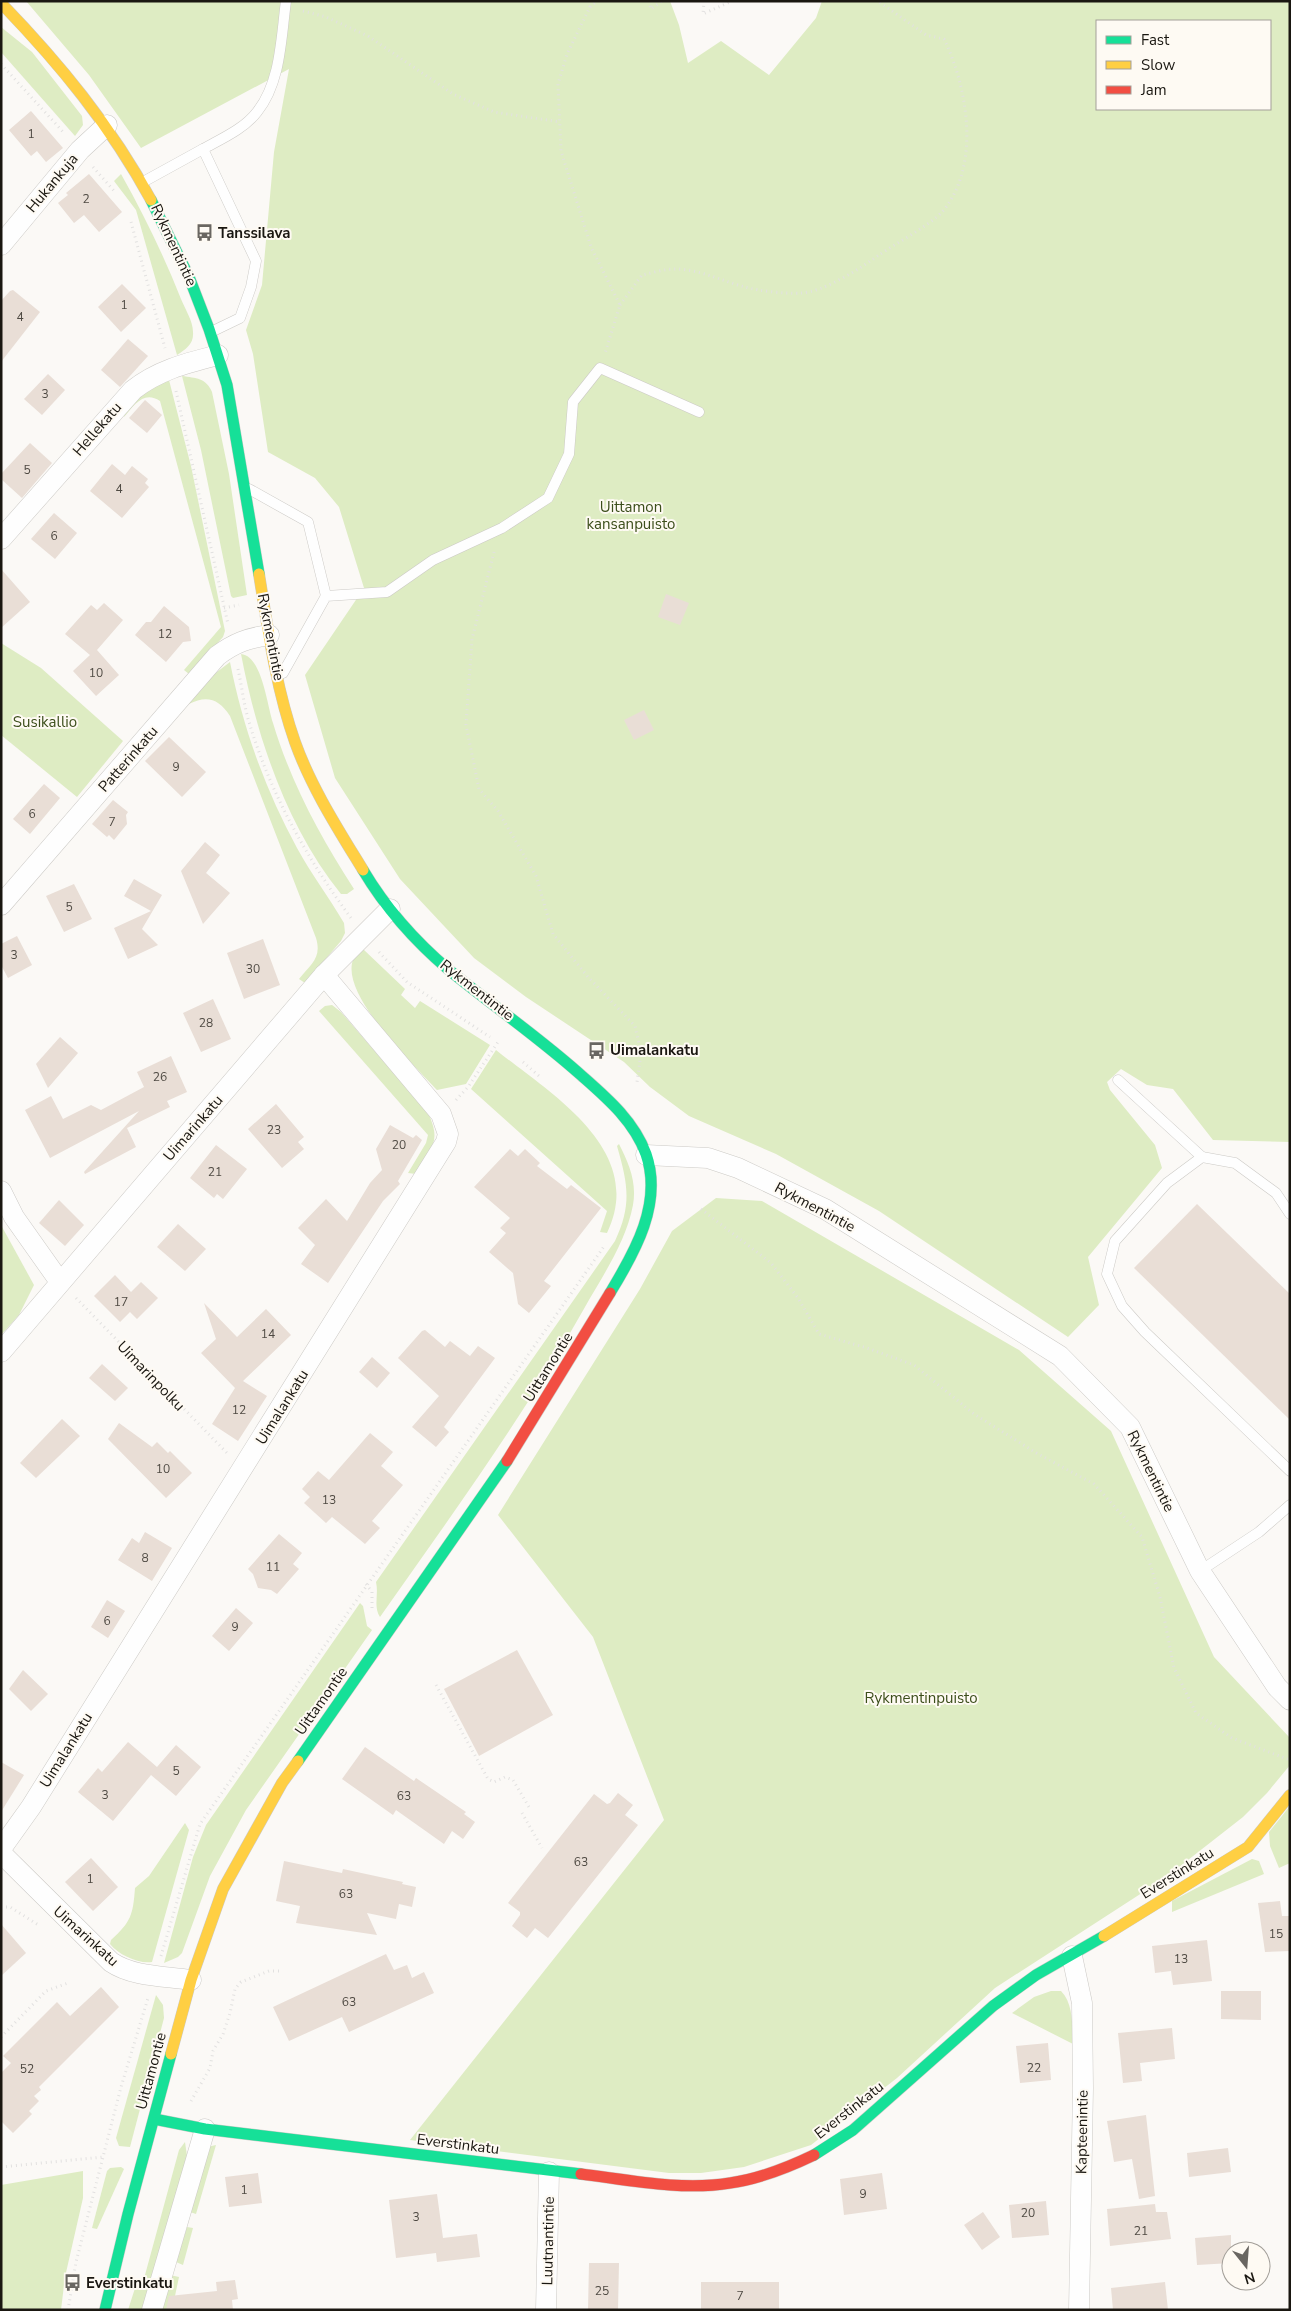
<svg xmlns="http://www.w3.org/2000/svg" width="1291" height="2311" font-family="'Nunito Sans',sans-serif">
  <style>
    .green { fill: #deecc3; fill-rule: evenodd }
    .building { fill: #e9ded6 }
    .lines { fill: none; stroke-linecap: round; stroke-linejoin: round }
    .lane-casing { stroke: #cccac6; stroke-width: 11 }
    .street-casing { stroke: #cccac6; stroke-width: 21 }
    .fast-casing { stroke: #cccac6; stroke-width: 12 }
    .slow-casing { stroke: #cccac6; stroke-width: 12 }
    .jam-casing { stroke: #cccac6; stroke-width: 12 }
    .path { stroke: #e2e1e0; stroke-width: 3; stroke-dasharray: 1 4; stroke-linecap: butt }
    .lane { stroke: #fefefe; stroke-width: 10 }
    .street { stroke: #fefefe; stroke-width: 20 }
    .fast { stroke: #16e098; stroke-width: 11 }
    .slow { stroke: #ffcf43; stroke-width: 11 }
    .jam { stroke: #f24e42; stroke-width: 11 }
    .labels { text-anchor: middle; stroke-width: 4; stroke-linejoin: round; paint-order: stroke }
    .number-label { font-size: 12px; fill: #4e4942 }
    .street-label { font-size: 15px; fill: #1a1711; stroke: #fefaf3 }
    .poi-label { font-size: 15px; font-weight: bold; fill: #1a1711; stroke: #fefaf3; text-anchor: start }
    .park-label { font-size: 15px; fill: #3c4e1b; stroke: #fefaf3 }
  </style>
  <rect width="100%" height="100%" fill="#fbf9f6"/>
  <g class="green">
    <path d="M26,1h644l9,24 9,38 33,-22 48,34 47,-57 6,-17h468v1141l-77,-2 -40,-51 -26,-4 -26,-16 -14,13 3,8 45,55 7,23 -74,89 11,48 -31,32 -189,-126 -103,-57 -87,-38 -39,-29 -26,-25 -98,-65 -52,-39 -74,-79 -65,-101 -30,-103 59,-87 -25,-81 -24,-29 -47,-26 -15,-98 -7,-24 16,-45 12,-133 15,-83 -148,79 -52,-73zM1097,21h173v88h-173z"/>
    <polygon points="1,27 32,52 82,116 83,125 75,136 1,52"/>
    <path d="M121,174c23,41 43,82 60,125 4,10 12,22 12,33 1,12 -7,17 -16,23l-41,-145 -22,-29z"/>
    <path d="M182,376c14,2 24,2 30,16l17,82 18,121 -14,3 -2,-2 -30,-146z"/>
    <path d="M169,380l22,86 34,165 -2,6 -34,37 -5,-4 37,-43 -61,-226c-16,-11 -26,4 -36,16 2,-19 30,-30 45,-37z"/>
    <polygon points="1,643 41,668 123,741 77,797 1,735"/>
    <path d="M241,654c21,2 26,51 32,69 18,60 47,113 81,166l-7,5h-6c-54,-67 -84,-156 -100,-240z"/>
    <path d="M230,662c13,66 35,127 67,186 14,26 32,49 47,75l1,10 -4,8 -36,42 -6,-4c12,-15 23,-21 17,-41l-86,-222c-11,-17 -23,-21 -41,-12l-1,-1 25,-28z"/>
    <path d="M363,949l42,40 -4,6 14,13 5,-7 70,44 -24,39 -29,6c-22,-24 -97,-95 -84,-130 2,-3 7,-8 10,-11z"/>
    <path d="M332,1005l9,7 87,101c14,29 3,35 -12,61l-8,-1 18,-30 2,-8 -109,-124 6,-5z"/>
    <path d="M496,1050c55,44 151,100 111,183l-7,-1 7,-21 -136,-122z"/>
    <path d="M619,1144c10,20 18,38 14,61 -7,37 -30,70 -48,102 -61,109 -134,209 -205,310 -7,-11 -1,-22 -4,-35l239,-341c17,-36 13,-57 2,-95z"/>
    <polygon points="716,1198 762,1201 1019,1350 1111,1431 1214,1657 1290,1738 1290,1765 1267,1793 1243,1817 1165,1878 995,1988 897,2078 811,2145 744,2167 701,2173 669,2173 410,2140 664,1820 593,1637 498,1515 640,1289 672,1231"/>
    <polygon points="1,1225 34,1285 19,1315 1,1335"/>
    <polygon points="360,1603 363,1606 367,1626 372,1630 246,1810 210,1876 182,1953 178,1957 164,1963 193,1857 206,1825"/>
    <polygon points="1290,1806 1290,1863 1279,1868 1270,1846 1269,1832"/>
    <path d="M185,1823l4,7 -37,132c-14,2 -33,-7 -42,-18l1,-4c20,-18 22,-25 24,-52l14,-12z"/>
    <polygon points="1252,1859 1259,1861 1264,1874 1172,1912 1172,1901"/>
    <path d="M1051,1991h10c13,13 11,36 12,53l-61,-31 22,-16z"/>
    <polygon points="156,1995 163,2005 164,2018 130,2147 119,2146 116,2138"/>
    <polygon points="185,2142 187,2156 184,2166 142,2310 128,2310 136,2285 142,2286 179,2150"/>
    <polygon points="216,2145 196,2214 190,2212 207,2147"/>
    <polygon points="121,2167 124,2169 97,2229 92,2228 107,2171 110,2168"/>
    <polygon points="83,2171 83,2198 65,2277 61,2310 1,2310 1,2185"/>
    <polygon points="187,2227 193,2228 183,2265 176,2262"/>
    <polygon points="170,2275 179,2277 172,2310 156,2310"/>
  </g>
  <g class="building">
    <polygon points="31,111 63,148 46,162 37,151 31,156 9,130"/>
    <polygon points="89,174 122,212 99,232 84,215 74,223 58,203 68,195 66,193"/>
    <polygon points="122,284 146,308 121,332 98,307"/>
    <polygon points="13,290 40,312 1,362 1,301 10,291"/>
    <polygon points="128,339 148,356 120,387 101,370"/>
    <polygon points="48,374 65,390 42,415 24,399"/>
    <polygon points="145,400 162,415 147,433 129,418"/>
    <polygon points="30,443 52,463 22,498 1,479 1,474"/>
    <polygon points="112,464 125,475 132,466 148,479 145,483 149,487 122,518 90,491"/>
    <polygon points="54,513 77,533 55,559 31,539"/>
    <polygon points="1,569 30,602 1,628"/>
    <polygon points="666,594 689,603 680,625 658,617"/>
    <polygon points="104,603 123,620 97,650 119,675 96,696 73,671 90,655 65,634 91,605 97,610"/>
    <polygon points="164,606 189,627 191,641 183,642 166,662 135,635 146,622 151,622"/>
    <polygon points="644,710 654,730 634,740 624,720"/>
    <polygon points="169,737 206,772 182,797 145,761"/>
    <polygon points="44,784 60,798 30,834 13,819"/>
    <polygon points="113,800 128,812 126,815 127,824 114,840 109,835 107,837 92,824"/>
    <polygon points="205,842 220,855 206,873 230,893 203,924 181,871"/>
    <polygon points="134,879 162,895 142,929 158,945 128,959 114,928 151,911 124,896"/>
    <polygon points="74,884 92,919 64,932 46,896"/>
    <polygon points="17,936 32,965 8,978 1,965 1,944"/>
    <polygon points="263,939 280,985 244,999 227,953"/>
    <polygon points="213,999 231,1039 201,1052 183,1013"/>
    <polygon points="60,1037 78,1053 48,1088 36,1064"/>
    <polygon points="171,1056 187,1092 167,1101 170,1107 127,1128 136,1147 85,1174 84,1172 139,1111 50,1158 25,1110 51,1096 63,1119 91,1105 101,1110 144,1087 137,1072"/>
    <polygon points="276,1104 304,1137 298,1142 304,1149 282,1168 248,1129"/>
    <polygon points="390,1125 413,1138 416,1135 422,1140 398,1181 400,1184 383,1201 328,1283 301,1264 315,1245 298,1228 326,1199 347,1221 370,1183 382,1170 376,1149"/>
    <polygon points="216,1145 247,1169 223,1199 217,1194 214,1198 190,1178"/>
    <polygon points="510,1149 518,1156 525,1149 540,1163 537,1166 567,1189 571,1185 601,1208 544,1281 551,1286 529,1313 518,1304 513,1273 489,1252 506,1233 500,1228 510,1218 474,1187"/>
    <polygon points="59,1200 84,1225 65,1246 39,1223"/>
    <polygon points="1197,1204 1290,1294 1290,1420 1134,1268"/>
    <polygon points="178,1224 206,1249 185,1271 157,1247"/>
    <polygon points="115,1275 131,1292 141,1282 158,1298 137,1319 130,1312 120,1322 94,1296"/>
    <polygon points="204,1303 237,1337 266,1309 291,1335 243,1381 267,1396 238,1441 212,1424 235,1388 201,1353 216,1339"/>
    <polygon points="425,1330 445,1347 450,1341 470,1356 478,1346 495,1358 444,1427 449,1432 436,1447 412,1427 439,1396 398,1358 422,1331"/>
    <polygon points="372,1357 390,1373 377,1388 359,1372"/>
    <polygon points="102,1364 128,1388 115,1401 89,1378"/>
    <polygon points="62,1419 80,1436 36,1478 20,1463"/>
    <polygon points="119,1423 152,1447 157,1442 168,1453 170,1451 192,1473 166,1498 108,1439"/>
    <polygon points="370,1433 393,1452 381,1466 403,1485 372,1521 380,1528 365,1544 332,1517 326,1523 304,1503 310,1497 302,1489 318,1471 329,1480"/>
    <polygon points="145,1532 172,1548 152,1581 118,1560 132,1538 139,1543"/>
    <polygon points="279,1534 302,1553 293,1564 299,1569 277,1594 271,1590 258,1588 253,1574 248,1569"/>
    <polygon points="107,1600 125,1611 108,1638 91,1627"/>
    <polygon points="236,1608 253,1623 229,1651 212,1636"/>
    <polygon points="517,1650 553,1715 479,1756 444,1689"/>
    <polygon points="23,1670 48,1694 31,1711 9,1689"/>
    <polygon points="128,1742 157,1767 176,1745 201,1767 176,1796 151,1775 113,1821 78,1792 98,1768 102,1772"/>
    <polygon points="365,1747 414,1781 416,1778 466,1812 464,1814 475,1822 463,1839 452,1831 444,1844 396,1810 393,1815 342,1779"/>
    <polygon points="1,1762 24,1775 1,1812"/>
    <polygon points="618,1793 633,1805 625,1815 638,1825 548,1938 535,1928 527,1938 512,1926 520,1915 520,1912 508,1903 594,1794 607,1804 610,1803"/>
    <polygon points="91,1858 118,1887 93,1911 65,1882"/>
    <polygon points="284,1861 342,1873 343,1869 403,1882 402,1884 416,1887 412,1907 399,1904 396,1919 367,1913 377,1935 296,1923 300,1906 276,1901"/>
    <polygon points="1280,1901 1282,1916 1290,1916 1290,1951 1265,1952 1258,1903"/>
    <polygon points="1,1924 26,1953 1,1976"/>
    <polygon points="1207,1940 1212,1981 1173,1985 1171,1971 1155,1973 1152,1946"/>
    <polygon points="386,1954 394,1970 407,1965 412,1978 424,1972 434,1993 349,2032 342,2017 289,2041 273,2007"/>
    <polygon points="101,1987 119,2007 39,2087 41,2090 34,2096 39,2101 29,2111 32,2114 13,2133 1,2121 1,2073 11,2063 3,2056 57,2002 70,2016"/>
    <polygon points="1221,1991 1261,1991 1261,2020 1221,2019"/>
    <polygon points="1172,2028 1175,2059 1140,2063 1142,2081 1123,2083 1118,2033"/>
    <polygon points="1048,2043 1051,2080 1020,2083 1016,2046"/>
    <polygon points="1146,2115 1155,2196 1139,2199 1132,2159 1114,2162 1107,2121"/>
    <polygon points="1228,2148 1231,2172 1189,2177 1187,2153"/>
    <polygon points="258,2173 262,2203 229,2207 225,2177"/>
    <polygon points="882,2173 887,2209 844,2215 840,2179"/>
    <polygon points="437,2194 443,2238 477,2234 480,2257 437,2262 436,2253 396,2258 389,2200"/>
    <polygon points="1046,2201 1049,2235 1012,2238 1009,2205"/>
    <polygon points="1155,2204 1156,2212 1167,2212 1171,2239 1110,2246 1107,2209"/>
    <polygon points="983,2212 1000,2237 982,2250 964,2225"/>
    <polygon points="1231,2235 1231,2263 1197,2265 1195,2238"/>
    <polygon points="589,2263 619,2263 618,2310 588,2310"/>
    <polygon points="235,2280 238,2299 232,2300 233,2310 166,2310 169,2296 217,2291 216,2282"/>
    <rect x="701" y="2282" width="78" height="28"/>
    <polygon points="1165,2282 1168,2310 1113,2310 1111,2288"/>
  </g>
  <g class="lines">
    <defs>
      <g id="lane">
        <path d="M203,149c18,-10 41,-20 54,-37 24,-30 24,-74 29,-111"/>
        <polyline points="143,182 203,149 256,261 251,287 240,318 211,332"/>
        <polyline points="249,489 308,522 326,596"/>
        <polyline points="283,673 326,596 387,592 433,560 502,528 548,498 569,454 573,402 600,368 699,412"/>
        <polyline points="1118,1080 1202,1157"/>
        <polyline points="1290,1214 1276,1193 1235,1163 1202,1157 1167,1183 1115,1241 1107,1274 1122,1306 1145,1332 1290,1471"/>
        <polyline points="1200,1571 1259,1532 1290,1505"/>
      </g>
      <g id="street">
        <polyline points="1,245 80,150 107,125"/>
        <path d="M1,539l132,-149c25,-20 54,-27 85,-35"/>
        <path d="M1,905l216,-249c17,-13 31,-18 52,-21"/>
        <polyline points="646,1155 708,1158 738,1168 825,1209 1060,1356 1130,1427 1200,1571 1277,1687 1290,1700"/>
        <polyline points="1,1191 14,1217 60,1282"/>
        <polyline points="1,1352 324,975 390,909"/>
        <polyline points="1,1849 31,1807 446,1142 448,1134 441,1114 324,975"/>
        <path d="M1,1853l110,109c22,15 54,14 80,18"/>
        <polyline points="1072,1956 1082,2003 1083,2088 1079,2310"/>
        <polyline points="152,2310 205,2129"/>
        <polyline points="546,2310 549,2172"/>
      </g>
      <g id="fast">
        <polyline points="151,200 189,277 209,329 227,385 259,574"/>
        <path d="M363,870c22,37 53,72 86,100 44,36 91,68 133,106 25,22 52,45 64,78 17,49 -11,98 -36,139"/>
        <polyline points="298,1761 507,1461"/>
        <polyline points="154,2119 205,2129 581,2174"/>
        <polyline points="814,2155 853,2130 993,2006 1036,1975 1104,1936"/>
        <polyline points="105,2310 128,2214 171,2054"/>
      </g>
      <g id="slow">
        <path d="M1,3c58,60 110,123 150,197"/>
        <path d="M259,574c9,56 17,114 36,168 16,45 43,87 68,128"/>
        <polyline points="1104,1936 1248,1847 1290,1795"/>
        <polyline points="171,2054 191,1980 223,1889 282,1783 298,1761"/>
      </g>
      <g id="jam">
        <polyline points="507,1461 610,1293"/>
        <path d="M581,2174c48,6 101,17 149,9 29,-4 59,-16 84,-28"/>
      </g>
    </defs>
    <use href="#lane" class="lane-casing"/>
    <use href="#street" class="street-casing"/>
    <use href="#fast" class="fast-casing"/>
    <use href="#slow" class="slow-casing"/>
    <use href="#jam" class="jam-casing"/>
    <g class="path">
      <polyline points="589,1 590,7 567,54 558,84 561,151 591,247 620,305 605,353"/>
      <polyline points="649,1 651,9 662,1"/>
      <polyline points="704,1 703,14 732,1"/>
      <polyline points="590,7 597,1"/>
      <polyline points="303,11 326,17 368,36 453,94 494,112 560,122"/>
      <polyline points="1,64 65,134"/>
      <polyline points="93,167 115,192"/>
      <polyline points="131,222 165,348"/>
      <path d="M620,305l22,-30c10,-2 22,-6 33,-6 24,0 47,12 70,18 13,4 42,7 56,6 23,-1 60,-25 78,-38 16,-11 51,-30 63,-43 39,-45 26,-124 2,-173l-18,-4 -48,-34"/>
      <polyline points="176,391 228,624"/>
      <polyline points="494,552 472,639 466,725 479,789 498,811 536,876 553,934 588,977 635,1026 641,1053 637,1082"/>
      <polyline points="224,608 239,605"/>
      <path d="M238,669c4,18 6,38 12,56 21,70 58,135 101,193"/>
      <polyline points="379,952 407,982 490,1037"/>
      <polyline points="523,1062 539,1076"/>
      <polyline points="456,1100 468,1087 498,1042"/>
      <polyline points="701,1209 771,1263 798,1298 819,1334 867,1348 914,1365 974,1414 1038,1454 1094,1484 1142,1537 1160,1597 1174,1668 1196,1713 1232,1738 1290,1760"/>
      <polyline points="76,1298 227,1453"/>
      <polyline points="366,1584 372,1592 372,1609"/>
      <polyline points="436,1685 488,1779 494,1782 505,1777 513,1780 529,1807"/>
      <polyline points="522,1813 542,1848"/>
      <polyline points="1,1907 10,1907 40,1926"/>
      <polyline points="161,1956 200,1824 605,1245"/>
      <polyline points="1,2037 46,1991 68,1983"/>
      <polyline points="191,2101 210,2068 213,2051 223,2034 230,2013 235,1989 241,1982 269,1971 280,1971"/>
      <polyline points="1,2167 103,2157"/>
      <polyline points="68,2310 76,2262 121,2087 148,1998"/>
    </g>
    <use href="#lane" class="lane"/>
    <use href="#street" class="street"/>
    <use href="#fast" class="fast"/>
    <use href="#slow" class="slow"/>
    <use href="#jam" class="jam"/>
  </g>
  <defs>
    <symbol id="bus-bare" viewBox="-9 -9 18 18"><path d="M-5-6H5V4H4V6H2V4H-2V6H-4V4H-5ZM-3.5-4V0h7V-4ZM-3.5 1.2v1.5H-2V1.2ZM2 1.2v1.5H3.5V1.2Z" fill="#696661" stroke="#fefaf3" stroke-width="2.5" paint-order="stroke"/></symbol>
  </defs>
  <g fill-rule="evenodd">
    <use href="#bus-bare" x="192" y="220" width="25" height="25"/>
    <use href="#bus-bare" x="584" y="1038" width="25" height="25"/>
    <use href="#bus-bare" x="60" y="2270" width="25" height="25"/>
  </g>
  <g class="labels">
    <g class="number-label">
      <text x="31" y="138">1</text>
      <text x="86" y="203">2</text>
      <text x="124" y="309">1</text>
      <text x="20" y="321">4</text>
      <text x="45" y="398">3</text>
      <text x="27" y="474">5</text>
      <text x="119" y="493">4</text>
      <text x="54" y="540">6</text>
      <text x="165" y="638">12</text>
      <text x="96" y="677">10</text>
      <text x="176" y="771">9</text>
      <text x="32" y="818">6</text>
      <text x="112" y="826">7</text>
      <text x="69" y="911">5</text>
      <text x="14" y="959">3</text>
      <text x="253" y="973">30</text>
      <text x="206" y="1027">28</text>
      <text x="160" y="1081">26</text>
      <text x="274" y="1134">23</text>
      <text x="399" y="1149">20</text>
      <text x="215" y="1176">21</text>
      <text x="121" y="1306">17</text>
      <text x="268" y="1338">14</text>
      <text x="239" y="1414">12</text>
      <text x="163" y="1473">10</text>
      <text x="329" y="1504">13</text>
      <text x="145" y="1562">8</text>
      <text x="273" y="1571">11</text>
      <text x="107" y="1625">6</text>
      <text x="235" y="1631">9</text>
      <text x="176" y="1775">5</text>
      <text x="105" y="1799">3</text>
      <text x="404" y="1800">63</text>
      <text x="581" y="1866">63</text>
      <text x="90" y="1883">1</text>
      <text x="346" y="1898">63</text>
      <text x="1276" y="1938">15</text>
      <text x="1181" y="1963">13</text>
      <text x="349" y="2006">63</text>
      <text x="1034" y="2072">22</text>
      <text x="27" y="2073">52</text>
      <text x="244" y="2194">1</text>
      <text x="863" y="2198">9</text>
      <text x="1028" y="2217">20</text>
      <text x="416" y="2221">3</text>
      <text x="1141" y="2235">21</text>
      <text x="602" y="2295">25</text>
      <text x="740" y="2300">7</text>
    </g>
    <g class="street-label">
      <text transform="translate(52 183) rotate(-50)" y="5">Hukankuja</text>
      <text transform="translate(174 245) rotate(65)" y="5">Rykmentintie</text>
      <text transform="translate(97 429) rotate(-49)" y="5">Hellekatu</text>
      <text transform="translate(271 637) rotate(79)" y="5">Rykmentintie</text>
      <text transform="translate(128 759) rotate(-49)" y="5">Patterinkatu</text>
      <text transform="translate(477 990) rotate(38)" y="5">Rykmentintie</text>
      <text transform="translate(193 1128) rotate(-49)" y="5">Uimarinkatu</text>
      <text transform="translate(815 1207) rotate(28)" y="5">Rykmentintie</text>
      <text transform="translate(548 1367) rotate(-58)" y="5">Uittamontie</text>
      <text transform="translate(151 1376) rotate(46)" y="5">Uimarinpolku</text>
      <text transform="translate(282 1407) rotate(-58)" y="5">Uimalankatu</text>
      <text transform="translate(1151 1471) rotate(64)" y="5">Rykmentintie</text>
      <text transform="translate(321 1701) rotate(-55)" y="5">Uittamontie</text>
      <text transform="translate(66 1750) rotate(-58)" y="5">Uimalankatu</text>
      <text transform="translate(1177 1873) rotate(-32)" y="5">Everstinkatu</text>
      <text transform="translate(86 1936) rotate(42)" y="5">Uimarinkatu</text>
      <text transform="translate(151 2071) rotate(-75)" y="5">Uittamontie</text>
      <text transform="translate(849 2110) rotate(-38)" y="5">Everstinkatu</text>
      <text transform="translate(1082 2132) rotate(-89)" y="5">Kapteenintie</text>
      <text transform="translate(458 2144) rotate(7)" y="5">Everstinkatu</text>
      <text transform="translate(548 2241) rotate(-89)" y="5">Luutnantintie</text>
    </g>
    <g class="poi-label">
      <text x="218" y="238">Tanssilava</text>
      <text x="610" y="1055">Uimalankatu</text>
      <text x="86" y="2288">Everstinkatu</text>
    </g>
    <g class="park-label">
      <text x="631" y="512">Uittamon<tspan x="631" dy="17">kansanpuisto</tspan></text>
      <text x="45" y="727">Susikallio</text>
      <text x="921" y="1703">Rykmentinpuisto</text>
    </g>
  </g>
  <rect width="1291" height="2311" fill="none" stroke="#1a1711" stroke-width="5"/>
  <rect x="1096" y="20" width="175" height="90" fill="#fefaf3" stroke="#a39f99"/>
  <rect x="1106" y="36" width="25" height="8" fill="#16e098" stroke="#a39f99"/>
  <text x="1141" y="45" font-size="15" fill="#1a1711">Fast</text>
  <rect x="1106" y="61" width="25" height="8" fill="#ffcf43" stroke="#a39f99"/>
  <text x="1141" y="70" font-size="15" fill="#1a1711">Slow</text>
  <rect x="1106" y="86" width="25" height="8" fill="#f24e42" stroke="#a39f99"/>
  <text x="1141" y="95" font-size="15" fill="#1a1711">Jam</text>
  <g transform="translate(1246 2266) rotate(163)"><circle r="24" fill="#fefaf3" stroke="#a39f99"/>
  <path d="M0-4L9 19L0 12L-9 19Z" fill="#696661"/>
  <text y="-8" font-size="14" font-weight="bold" text-anchor="middle" fill="#1a1711">N</text>
  </g>
</svg>
